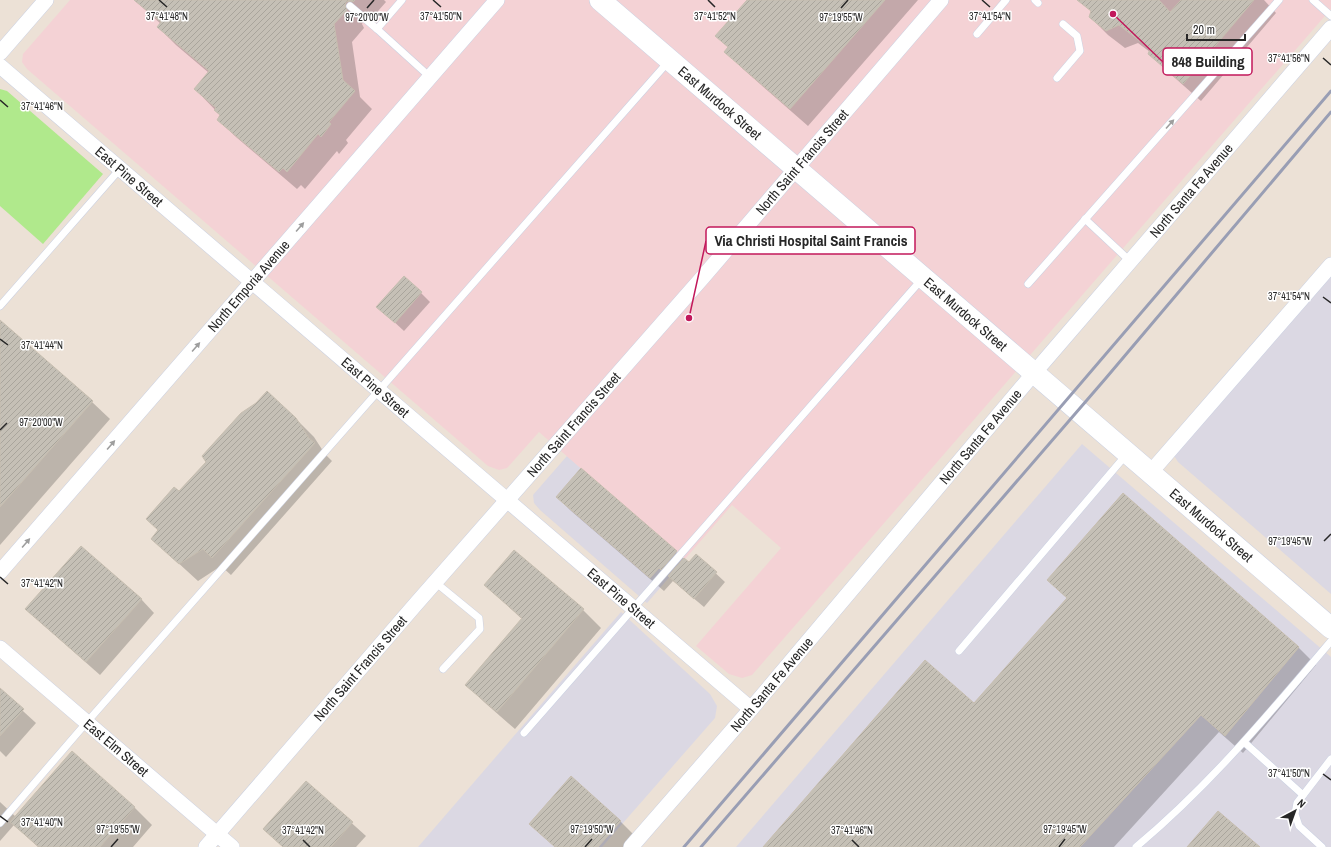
<svg xmlns="http://www.w3.org/2000/svg" width="1331" height="847" font-family="'Archivo Narrow',sans-serif">
	<style>
		.industrial { fill: #dbd8e3 }
		.medical { fill: #f4d2d5 }
		.grass { fill: #b0e98c }
		.shadow { fill: #0003 }
		.building { fill: url(#building-hatch); stroke: #c7beb0 }
		.lines { fill: none; stroke-linecap: round; stroke-linejoin: round }
		.lane-casing { stroke: #cbd1e2; stroke-width: 8 }
		.street-casing { stroke: #cbd1e2; stroke-width: 16 }
		.secondary-casing { stroke: #cbd1e2; stroke-width: 22 }
		.lane { stroke: #fff; stroke-width: 7 }
		.street { stroke: #fff; stroke-width: 15 }
		.secondary { stroke: #fff; stroke-width: 21 }
		.rail { stroke: #999eb4; stroke-width: 3 }
		.oneway { fill: #9e9e9e }
		.ticks { fill: none; stroke: #272727; stroke-width: 1.5 }
		.labels { text-anchor: middle; stroke-width: 3; stroke-linejoin: round; paint-order: stroke }
		.street-label { font-size: 14px; fill: #272727; stroke: #fff }
		.ticks-label { font-size: 10px; text-anchor: middle; fill: #272727; stroke: #fff; stroke-width: 3; stroke-linejoin: round; paint-order: stroke }
		.leader { fill: none; stroke: #c2185b; stroke-width: 1.5 }
		.callout-dot { fill: #c2185b; stroke: #fff; stroke-width: 1.5 }
		.callout { fill: #fff; stroke: #c2185b; stroke-width: 1.5 }
		.callout-label { font-size: 15px; text-anchor: middle; font-weight: bold; fill: #272727 }
	</style>
	<defs>
		<pattern id="building-hatch" width="6" height="6" patternUnits="userSpaceOnUse"><rect width="6" height="6" fill="#c5c0b6"/><path d="M-1 1l2-2M0 6l6-6M5 7l2-2" fill="none" stroke="#a9a59c"/></pattern>
	</defs>
	<rect width="100%" height="100%" fill="#ece1d6"/>
	<g class="industrial">
		<path d="M1331,271V594L1178,462L1173,454Z"/>
		<path d="M1082,444L1331,657V847H736Z"/>
		<path d="M567,456L685,559L647,603L540,510L534,503L533,495Z"/>
		<path d="M621,612L710,694L717,706L715,718L602,847H418Z"/>
	</g>
	<path class="medical" d="M70,0H1331V9L752,675L742,678L729,674L696,646L781,548L732,505L685,559L539,432L507,468L499,470L488,466L27,69L22,62L23,54Z"/>
	<path class="grass" d="M0,89L7,91L103,174L43,244L0,206Z"/>
	<g class="shadow">
		<path d="M134,0H384L386,2L371,19L369,18L364,20L362,24L364,28L352,42L360,97L372,109L346,140L348,143L339,154L337,151L305,189L301,185L297,189L236,137L218,120L221,116L195,89L209,73L176,45L158,27L161,24Z"/>
		<path d="M748,0H918L808,126L743,69L726,52L729,48L717,36Z"/>
		<path d="M1078,0H1264L1276,13L1201,101L1167,71L1150,53V52L1138,43L1125,48L1108,35L1090,17L1092,12Z"/>
		<path d="M421,293L430,302L404,331L378,307Z"/>
		<path d="M0,321L92,402L110,419L0,545Z"/>
		<path d="M296,419L314,437L325,454L332,461L231,575L221,566L198,581L152,539L159,531L179,493Z"/>
		<path d="M557,496L676,552L689,563L696,555L725,582L704,607L673,581L664,591L570,510Z"/>
		<path d="M514,551L583,610L601,628L515,729L484,702L467,685L523,620L485,585Z"/>
		<path d="M1049,580L1298,647L1316,665L1243,753L1219,732L1114,847H764L974,704L1068,599Z"/>
		<path d="M141,599L154,613L100,675L40,622L26,609Z"/>
		<path d="M0,690L36,723L6,757L0,751Z"/>
		<path d="M306,782L366,836L356,847H283L264,829Z"/>
		<path d="M0,802L16,817L134,807L152,825L133,847H38L14,825L0,841Z"/>
		<path d="M620,821L634,835L623,847H555Z"/>
	</g>
	<g class="building">
		<path d="M134,0H355L353,2L351,1L346,2L345,5L347,10L334,24L343,80L355,91L329,122L331,124L321,137L318,134L287,172L283,168L279,172L217,120L220,115L214,110L216,108L194,89L209,71L157,27L161,22Z"/>
		<path d="M747,0H885L790,109L724,52L728,47L715,36Z"/>
		<path d="M1077,0H1159L1170,12L1181,0H1254L1183,84L1148,54L1150,49L1119,25L1106,31L1089,17L1091,11Z"/>
		<path d="M404,276L422,292L395,323L376,307Z"/>
		<path d="M0,320L93,401L0,507Z"/>
		<path d="M267,391L296,418L309,438L315,443L212,558L203,549L179,564L151,539L158,530L146,519L174,487L179,491L206,462L202,456L241,413L256,403Z"/>
		<path d="M581,468L677,551L661,570L659,568L650,578L556,497Z"/>
		<path d="M1123,493L1299,647L1225,736L1201,715L1080,847H763L925,660L974,703L1067,598L1047,580Z"/>
		<path d="M81,546L142,599L86,662L25,609Z"/>
		<path d="M514,550L584,609L497,712L465,685L522,618L484,585Z"/>
		<path d="M696,554L717,572L694,599L668,576L684,558L689,562Z"/>
		<path d="M0,688L24,709L0,736Z"/>
		<path d="M72,751L135,807L100,847H39L10,822Z"/>
		<path d="M571,776L621,821L598,847H555L529,824Z"/>
		<path d="M306,781L353,822L331,847H283L263,829Z"/>
		<path d="M1218,811L1260,847H1187Z"/>
	</g>
	<g class="lines">
		<defs>
			<g id="lane">
				<path d="M402,0L377,29L430,77"/>
				<path d="M1035,0L1038,3"/>
				<path d="M1313,0L1331,16"/>
				<path d="M350,6L377,29"/>
				<path d="M977,34L1006,0"/>
				<path d="M1057,78L1080,51L1077,36L1063,24"/>
				<path d="M1085,219L1130,261"/>
				<path d="M1028,284L1279,0"/>
				<path d="M0,306L120,169"/>
				<path d="M435,582L479,618L480,629L443,669"/>
				<path d="M959,651L1126,455"/>
				<path d="M524,733L922,279"/>
				<path d="M1244,742L1303,795"/>
				<path d="M0,823L87,722L668,62"/>
				<path d="M1136,847C1209,786 1270,713 1331,641"/>
				<path d="M1322,847L1299,826L1295,814L1297,803L1331,759"/>
			</g>
			<g id="street">
				<path d="M0,53L46,0"/>
				<path id="s1" d="M0,66L751,709"/>
				<path d="M1150,473L1331,265"/>
				<path id="s2" d="M0,572L497,0"/>
				<path id="s3" d="M0,648L232,847"/>
				<path id="s4" d="M206,847L415,605L703,277L941,0"/>
				<path id="s5" d="M631,847L751,709L1034,373L1331,28"/>
			</g>
			<g id="secondary">
				<path id="s6" d="M600,0L1331,628"/>
			</g>
		</defs>
		<use href="#lane" class="lane-casing"/>
		<use href="#street" class="street-casing"/>
		<use href="#secondary" class="secondary-casing"/>
		<use href="#lane" class="lane"/>
		<use href="#street" class="street"/>
		<use href="#secondary" class="secondary"/>
		<g class="rail">
			<path d="M684,847L1331,91"/>
			<path d="M701,847L1106,378L1331,112"/>
		</g>
	</g>
	<defs><path id="oneway-solid" d="M-6-.8H1V-3.2L6.5 0L1 3.2V.8H-6Z"/></defs>
	<g class="oneway">
		<use href="#oneway-solid" transform="translate(1170 124) rotate(-48)"/>
		<use href="#oneway-solid" transform="translate(300 227) rotate(-49)"/>
		<use href="#oneway-solid" transform="translate(196 347) rotate(-49)"/>
		<use href="#oneway-solid" transform="translate(111 445) rotate(-49)"/>
		<use href="#oneway-solid" transform="translate(26 543) rotate(-49)"/>
	</g>
	<path class="ticks" d="M159,0L167,7M433,0L441,7M708,0L715,7M982,0L990,7M367,8L374,0M841,8L848,0M1323,58L1331,65M0,100L8,107M1323,297L1331,303M0,339L8,345M0,430L7,423M1324,541L1331,534M0,577L8,584M1323,774L1331,780M0,816L8,822M303,840L310,847M852,840L859,847M111,847L118,839M585,847L592,839M1059,847L1065,839"/>
	<g class="labels">
		<g class="street-label">
			<text dy="5" stroke="none"><textPath href="#s6" startOffset="158">East Murdock Street</textPath></text>
			<text dy="5" stroke="none"><textPath href="#s4" startOffset="908">North Saint Francis Street</textPath></text>
			<text dy="5" stroke="none"><textPath href="#s1" startOffset="170">East Pine Street</textPath></text>
			<text dy="5" stroke="none"><textPath href="#s5" startOffset="863">North Santa Fe Avenue</textPath></text>
			<text dy="5" stroke="none"><textPath href="#s2" startOffset="379">North Emporia Avenue</textPath></text>
			<text dy="5" stroke="none"><textPath href="#s6" startOffset="482">East Murdock Street</textPath></text>
			<text dy="5" stroke="none"><textPath href="#s1" startOffset="494">East Pine Street</textPath></text>
			<text dy="5" stroke="none"><textPath href="#s4" startOffset="560">North Saint Francis Street</textPath></text>
			<text dy="5" stroke="none"><textPath href="#s5" startOffset="539">North Santa Fe Avenue</textPath></text>
			<text dy="5" stroke="none"><textPath href="#s6" startOffset="806">East Murdock Street</textPath></text>
			<text dy="5" stroke="none"><textPath href="#s1" startOffset="818">East Pine Street</textPath></text>
			<text dy="5" stroke="none"><textPath href="#s4" startOffset="236">North Saint Francis Street</textPath></text>
			<text dy="5" stroke="none"><textPath href="#s5" startOffset="215">North Santa Fe Avenue</textPath></text>
			<text dy="5" stroke="none"><textPath href="#s3" startOffset="153">East Elm Street</textPath></text>
		</g>
	</g>
	<g class="ticks-label">
		<text x="167" y="20">37°41'48"N</text>
		<text x="441" y="20">37°41'50"N</text>
		<text x="715" y="20">37°41'52"N</text>
		<text x="990" y="20">37°41'54"N</text>
		<text x="367" y="21">97°20'00"W</text>
		<text x="841" y="21">97°19'55"W</text>
		<text x="1289" y="62">37°41'56"N</text>
		<text x="42" y="110">37°41'46"N</text>
		<text x="1289" y="300">37°41'54"N</text>
		<text x="42" y="349">37°41'44"N</text>
		<text x="41" y="426">97°20'00"W</text>
		<text x="1290" y="545">97°19'45"W</text>
		<text x="42" y="587">37°41'42"N</text>
		<text x="1289" y="777">37°41'50"N</text>
		<text x="42" y="826">37°41'40"N</text>
		<text x="118" y="833">97°19'55"W</text>
		<text x="592" y="833">97°19'50"W</text>
		<text x="1065" y="833">97°19'45"W</text>
		<text x="303" y="834">37°41'42"N</text>
		<text x="852" y="834">37°41'46"N</text>
	</g>
	<path class="leader" d="M1113 14L1163 62M689 318L706 241"/>
	<g class="callout-dot">
		<circle cx="1113" cy="14" r="4"/>
		<circle cx="689" cy="318" r="4"/>
	</g>
	<g class="callout">
		<rect x="1163" y="48" width="89" height="27" rx="4"/>
		<rect x="706" y="227" width="209" height="27" rx="4"/>
	</g>
	<g class="callout-label">
		<text x="1208" y="67">848 Building</text>
		<text x="811" y="246">Via Christi Hospital Saint Francis</text>
	</g>
	<g transform="translate(1295 811) rotate(41)" stroke="#ffffff" stroke-width="3" paint-order="stroke">
	<path d="M0-3L7 15L0 10L-7 15Z" fill="#272727"/>
	<text y="-6" font-size="11" font-weight="bold" text-anchor="middle" fill="#272727">N</text>
	</g>
	<path d="M1187 34v6h58v-6" fill="none" stroke="#272727" stroke-width="2"/>
	<text x="1193" y="34" font-size="12" fill="#272727" stroke="#ffffff" stroke-width="3" paint-order="stroke">20 m</text>
</svg>
